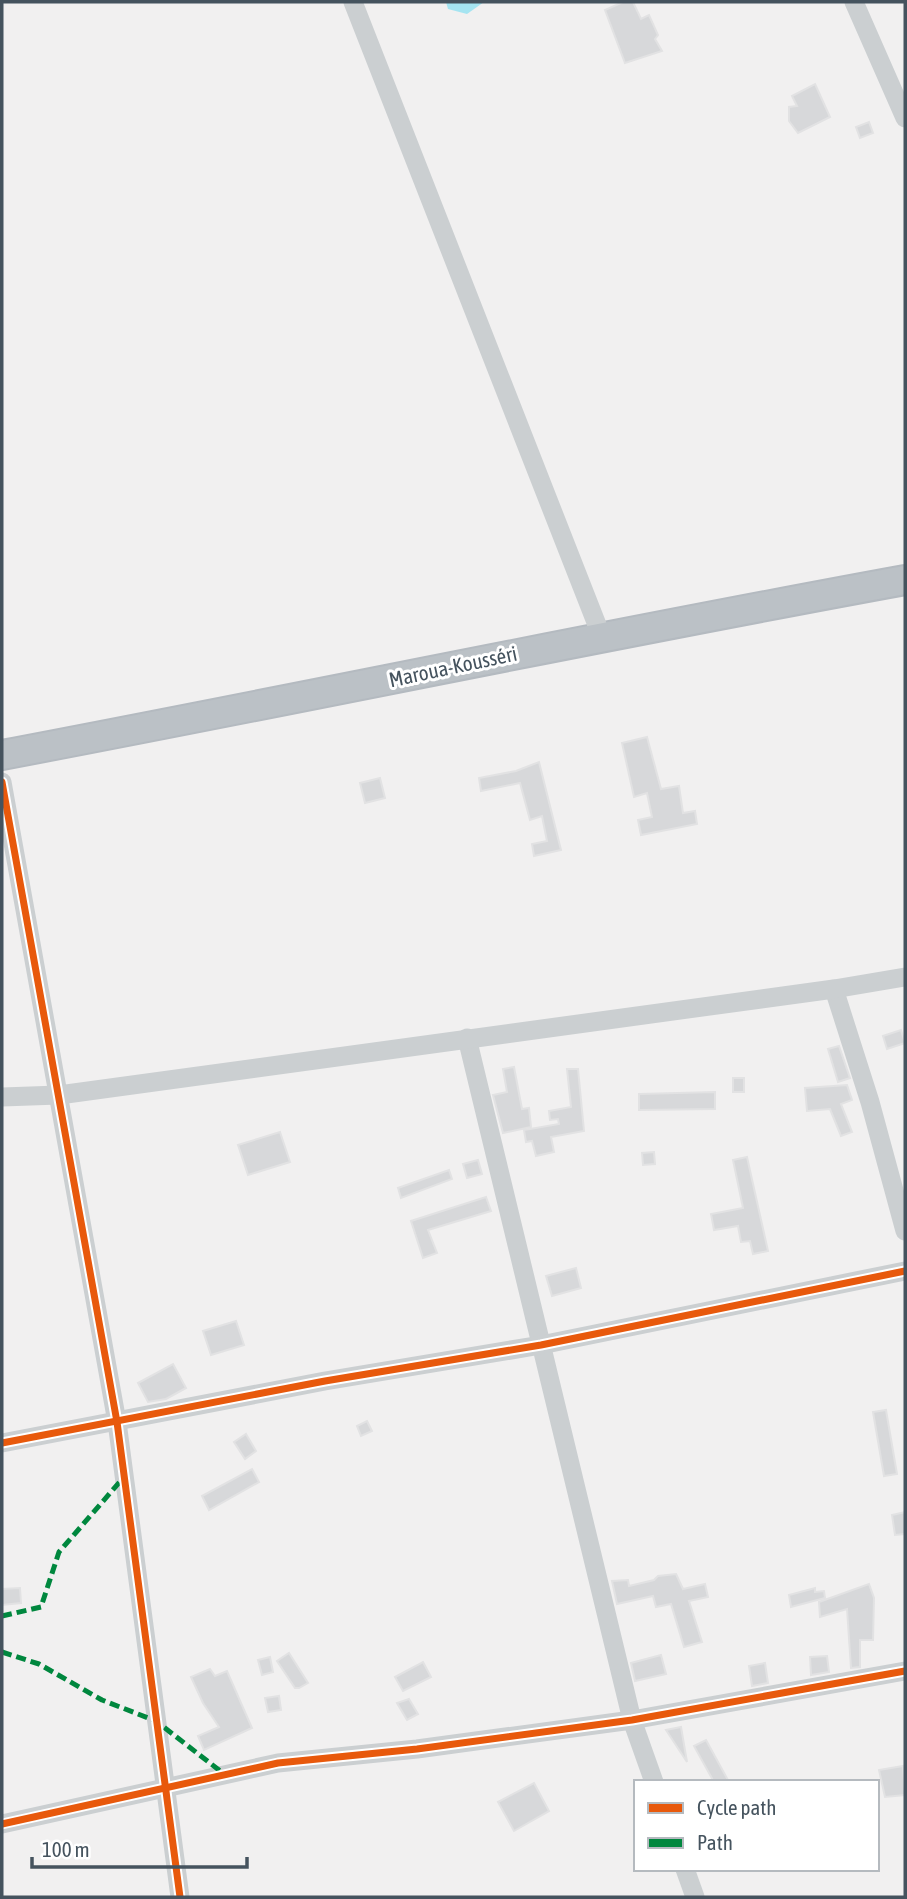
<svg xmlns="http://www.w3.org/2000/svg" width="907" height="1899" font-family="'Asap Condensed',sans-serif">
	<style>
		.water { fill: #a5e4f1 }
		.building { fill: #d7d8da; stroke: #e2e2e3; stroke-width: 2 }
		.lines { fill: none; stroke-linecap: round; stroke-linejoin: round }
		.highway-casing { stroke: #b4bac0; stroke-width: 32 }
		.minor { stroke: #cbcfd1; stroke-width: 19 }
		.highway { stroke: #bbc1c6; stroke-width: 28 }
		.quiet { stroke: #00873e; stroke-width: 5; stroke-dasharray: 10 5; stroke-linecap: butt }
		.cycleway-casing { stroke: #fff; stroke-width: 11 }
		.cycleway { stroke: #e8590c; stroke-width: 7 }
		.labels { text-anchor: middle; stroke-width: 6; stroke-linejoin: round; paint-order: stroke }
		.street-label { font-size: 21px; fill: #45535e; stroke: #fff }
	</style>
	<rect width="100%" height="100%" fill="#f1f0f0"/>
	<path class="water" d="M446,2H484L467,14L448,9Z"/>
	<g class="building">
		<path d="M623,2H633L641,19L649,15L658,35L655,39L662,51L625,63L605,10Z"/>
		<path d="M815,84L830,117L798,133L789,121V107L797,106L792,96Z"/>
		<path d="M869,122L873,133L860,138L856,127Z"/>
		<path d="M647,737L661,789L679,786L683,813L695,811L697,824L641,835L638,820L652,817L647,793L634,797L622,743Z"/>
		<path d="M539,762L561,850L534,856L532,844L547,841L542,816L530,820L520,783L481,791L479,778L516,771Z"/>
		<path d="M380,778L385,798L365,803L360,783Z"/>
		<path d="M901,1030L905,1043L887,1049L883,1036Z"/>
		<path d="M839,1046L850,1078L838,1082L828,1049Z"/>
		<path d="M514,1067L522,1109L529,1108L531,1127L503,1133L493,1095L507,1092L503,1069Z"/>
		<path d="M567,1069H578L584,1131L551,1137L554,1152L536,1156L532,1141L526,1142L524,1130L559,1124L558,1119L550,1120L549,1111L571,1107Z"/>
		<rect x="733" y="1078" width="11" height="14"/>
		<path d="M847,1085L852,1100L841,1104L852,1132L841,1136L830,1109L807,1111L805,1088Z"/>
		<path d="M715,1092V1109L639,1110V1094Z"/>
		<path d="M280,1132L290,1162L248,1175L238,1145Z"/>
		<path d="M654,1152L655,1164L643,1165L642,1153Z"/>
		<path d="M747,1157L768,1251L753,1254L750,1241L741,1242L738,1226L714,1230L711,1214L743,1208L733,1160Z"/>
		<path d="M478,1160L482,1174L467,1178L463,1164Z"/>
		<path d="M449,1170L452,1179L401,1198L398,1188Z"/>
		<path d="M486,1197L491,1211L428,1230L437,1253L423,1258L411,1221Z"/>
		<path d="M576,1268L581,1288L552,1296L546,1276Z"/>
		<path d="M236,1321L244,1345L211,1355L203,1331Z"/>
		<path d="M173,1364L186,1388L166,1399L148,1402L138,1383Z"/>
		<path d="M886,1410L897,1474L884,1476L873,1412Z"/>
		<path d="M367,1421L372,1431L361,1436L357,1426Z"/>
		<path d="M246,1434L256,1451L245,1459L234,1442Z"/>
		<path d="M252,1469L259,1482L209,1510L202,1496Z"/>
		<path d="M905,1512V1534L895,1535L892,1515Z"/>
		<path d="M676,1574L683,1589L705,1584L708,1597L689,1601L702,1642L684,1647L671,1604L656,1607L653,1596L617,1604L612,1581L628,1580L629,1586L654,1580L658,1576Z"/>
		<path d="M869,1584L874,1598L873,1640H860V1667L851,1668L847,1609L820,1617L819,1602Z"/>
		<path d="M20,1588L21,1603L2,1605V1589Z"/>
		<path d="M815,1588V1592L824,1591L825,1598L791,1607L789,1595Z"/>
		<path d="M289,1653L308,1683L299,1688H295L277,1661Z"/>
		<path d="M661,1655L666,1674L635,1681L631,1663Z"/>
		<path d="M827,1656L829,1672L811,1675L810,1657Z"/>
		<path d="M270,1657L273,1672L262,1675L258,1660Z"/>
		<path d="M423,1662L431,1677L403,1691L395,1677Z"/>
		<path d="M765,1663L768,1683L752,1686L749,1666Z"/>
		<path d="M210,1669L215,1676L227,1671L252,1728L204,1750L198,1736L219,1727L203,1703L191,1677Z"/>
		<path d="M279,1696L281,1710L268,1712L265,1698Z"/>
		<path d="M409,1699L418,1714L407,1720L397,1703Z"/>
		<path d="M681,1727L687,1762L666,1730Z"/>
		<path d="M706,1740L729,1782H714L694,1746Z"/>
		<path d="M903,1766L905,1795L885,1797L879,1770Z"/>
		<path d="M534,1783L549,1811L514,1831L498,1802Z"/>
	</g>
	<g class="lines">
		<defs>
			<path id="highway" d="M2,755C303,698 603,635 905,580"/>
		</defs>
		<use href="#highway" class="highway-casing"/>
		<g class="minor">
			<path d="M353,2L601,635"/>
			<path d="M854,2L905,118"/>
			<path d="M2,782L117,1422L180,1897"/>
			<path d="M834,989L870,1102L905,1231"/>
			<path d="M467,1038L632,1720L654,1782"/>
			<path d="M2,1097L59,1095L834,989L905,977"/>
			<path d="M2,1443L325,1381L541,1345L905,1271"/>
			<path d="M2,1824L278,1763L417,1749L632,1720L905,1671"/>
			<path d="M685,1869L695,1897"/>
		</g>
		<use href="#highway" class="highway"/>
		<g class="quiet">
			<path d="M2,1616L41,1607L59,1552L124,1477"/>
			<path d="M2,1652L39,1664L102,1700L156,1721L224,1774"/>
		</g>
		<defs>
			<g id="cycleway">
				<path d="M2,782L117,1422L180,1897"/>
				<path d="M2,1443L325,1381L541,1345L905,1271"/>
				<path d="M2,1824L278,1763L417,1749L632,1720L905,1671"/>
			</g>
		</defs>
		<use href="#cycleway" class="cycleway-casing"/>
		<use href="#cycleway" class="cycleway"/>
	</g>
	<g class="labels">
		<g class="street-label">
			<text transform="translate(453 667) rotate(-12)" y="7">Maroua-Kousséri</text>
		</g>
	</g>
	<rect width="907" height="1899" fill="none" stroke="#45535e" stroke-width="7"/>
	<rect x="634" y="1780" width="245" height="91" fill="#ffffff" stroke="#b5babf" stroke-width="2"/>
	<rect x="648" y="1803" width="35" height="10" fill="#e8590c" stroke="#b5babf" stroke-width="2"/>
	<text x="697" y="1815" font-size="21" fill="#45535e">Cycle path</text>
	<rect x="648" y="1838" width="35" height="10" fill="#00873e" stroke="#b5babf" stroke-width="2"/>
	<text x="697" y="1850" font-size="21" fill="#45535e">Path</text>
	<path d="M32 1857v10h215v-10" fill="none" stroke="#45535e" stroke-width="3.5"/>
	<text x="42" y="1857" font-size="21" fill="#45535e" stroke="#ffffff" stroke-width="5" paint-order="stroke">100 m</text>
</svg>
